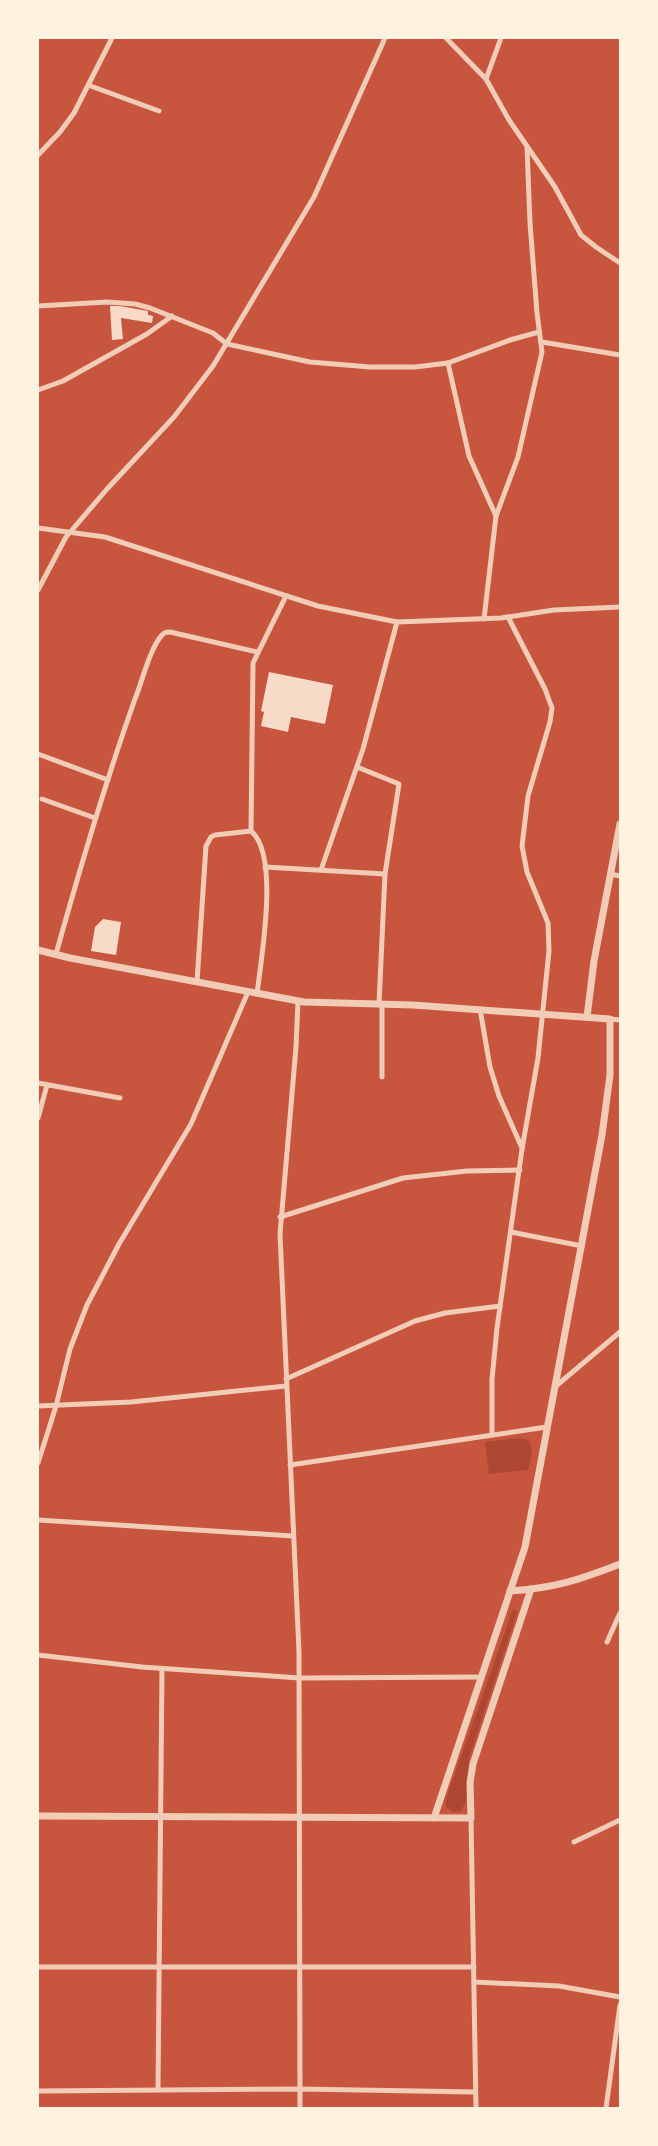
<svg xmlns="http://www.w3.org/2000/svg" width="658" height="2146" font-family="Overpass,sans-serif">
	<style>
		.green { fill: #ae4732 }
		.building { fill: #f7dbc8 }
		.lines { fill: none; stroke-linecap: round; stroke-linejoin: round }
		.minor { stroke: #f1ccb7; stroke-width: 5 }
		.tertiary { stroke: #f1ccb7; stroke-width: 7 }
	</style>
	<rect width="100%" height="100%" fill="#c8553d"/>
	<g class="green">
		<path d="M519,1438L528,1440C535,1450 531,1460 528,1470L489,1474L485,1442Z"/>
		<path d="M513,1609L516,1610L517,1613L469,1758L466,1801L461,1811L453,1812L446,1807V1799Z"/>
	</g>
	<g class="building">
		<path d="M110,306H120L148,311V315L153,316L152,323L121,318L123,339L112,340Z"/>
		<path d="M269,672L333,685L325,724L291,717L288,732L261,726L264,712L261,711Z"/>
		<path d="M103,919L121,922L116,955L91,951L95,927Z"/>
	</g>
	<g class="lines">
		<g class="minor">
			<path d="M446,38L486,79L509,120L555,187L581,235L596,247L620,263"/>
			<path d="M486,79L501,38"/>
			<path d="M88,85L159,111"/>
			<path d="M38,155L60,132L74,113L112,38"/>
			<path d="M38,306L107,302L135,304L150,308L213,333L227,344L310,362L370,367H415L448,363L510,340L539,332"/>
			<path d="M542,342L620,355"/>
			<path d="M448,363L469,456L496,516"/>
			<path d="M38,390L63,381L147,334L172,316"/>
			<path d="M38,528L105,537L318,606L397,622L501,618L554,610L620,607"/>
			<path d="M38,590L66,537L107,489L174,417L213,366L314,197L385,38"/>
			<path d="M484,619L496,516L518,457L542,352L537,313L530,223L527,147"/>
			<path d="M38,754L108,780"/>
			<path d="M357,767L399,784L385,874L379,1004"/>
			<path d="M42,799L95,818"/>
			<path d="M251,831L253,663L286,596"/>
			<path d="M265,867L385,874"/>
			<path d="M321,870L363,749L397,622"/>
			<path d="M610,874L620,876"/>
			<path d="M56,954C80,868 105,783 135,699C142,682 150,648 162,635C165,632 166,632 170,632L257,652"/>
			<path d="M197,982L206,846L211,837L215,835L251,831C280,855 261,959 257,994"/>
			<path d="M298,1001L296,1047L280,1234L299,1652L300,2108"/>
			<path d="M480,1009L490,1067L499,1096L522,1148"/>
			<path d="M610,1019L620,1020"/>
			<path d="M382,1077V1004"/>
			<path d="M38,1083L120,1098"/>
			<path d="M38,1118L47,1085"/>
			<path d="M280,1217L403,1178L467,1171L520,1170"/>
			<path d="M511,1232L582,1246"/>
			<path d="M286,1379L415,1321L445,1313L500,1306"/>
			<path d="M556,1386L620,1332"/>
			<path d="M38,1406L131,1402L286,1386"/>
			<path d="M492,1435V1379L497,1328L522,1149L538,1058L549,951L548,923L527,872L522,846L528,796L550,722L552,708L545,689L508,617"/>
			<path d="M38,1463L56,1406L70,1349L87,1305L119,1244L191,1124L248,992"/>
			<path d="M290,1465L547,1427"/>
			<path d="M38,1520L293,1536"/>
			<path d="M607,1642L620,1613"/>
			<path d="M38,1655L142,1667L299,1678L481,1677"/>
			<path d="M471,1818L476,2108"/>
			<path d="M574,1842L620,1820"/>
			<path d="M38,1967H474"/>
			<path d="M474,1982L559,1986L620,1997"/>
			<path d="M158,2090L162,1669"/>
			<path d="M38,2091L300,2089L475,2092"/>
			<path d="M606,2108L620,2005"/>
		</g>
		<g class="tertiary">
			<path d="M38,950L70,958L304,1002L413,1005L610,1019V1075L602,1135L525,1547L434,1818"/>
			<path d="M587,1017L594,961L620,824"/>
			<path d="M510,1591C555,1588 579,1580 620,1564"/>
			<path d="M38,1816L471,1818L470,1783L473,1764L531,1589"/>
		</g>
	</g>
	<rect width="658" height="2146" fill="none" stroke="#fff3e0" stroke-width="78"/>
</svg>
